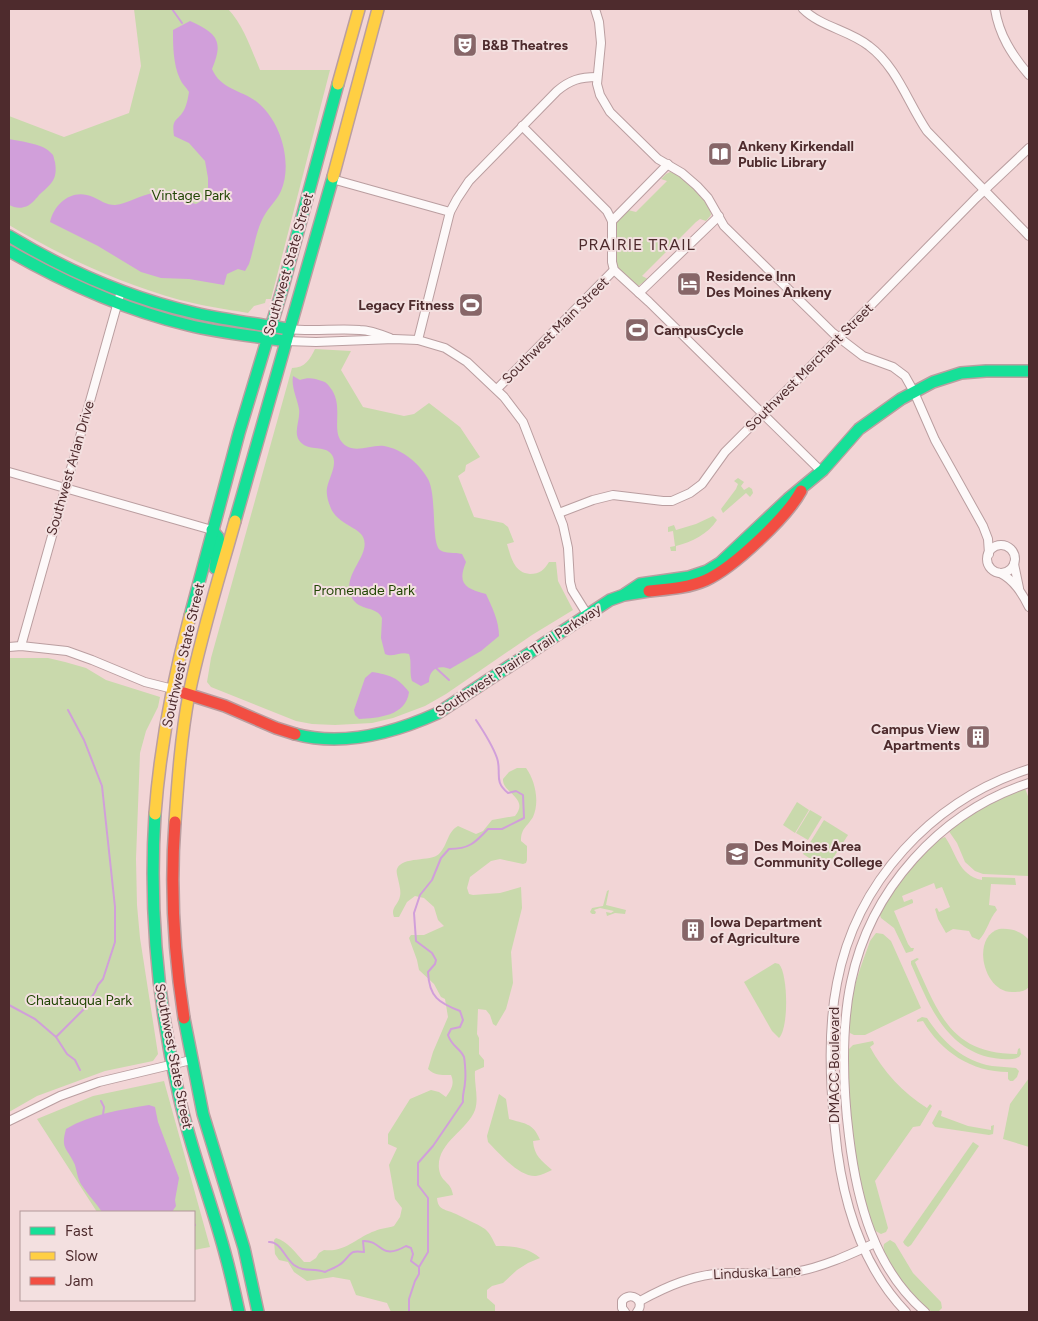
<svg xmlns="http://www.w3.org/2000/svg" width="1038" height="1321" font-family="Figtree,sans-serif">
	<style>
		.green { fill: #c9d9ac }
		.water { fill: #d19fda }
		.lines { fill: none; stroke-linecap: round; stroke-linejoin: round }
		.stream { stroke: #d19fda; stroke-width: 2 }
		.street-casing { stroke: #ba9ea0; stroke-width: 10 }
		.fast-casing { stroke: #ba9ea0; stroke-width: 14 }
		.slow-casing { stroke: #ba9ea0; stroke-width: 14 }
		.jam-casing { stroke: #ba9ea0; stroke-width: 14 }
		.street { stroke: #fdf9f9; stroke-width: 8 }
		.fast { stroke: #16e098; stroke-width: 11 }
		.slow { stroke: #ffcf43; stroke-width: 11 }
		.jam { stroke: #f24e42; stroke-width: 11 }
		.labels { text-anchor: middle; stroke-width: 4; stroke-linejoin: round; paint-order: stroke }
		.poi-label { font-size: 14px; font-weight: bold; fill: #4e2b2d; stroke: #f3e0e0; text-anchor: start }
		.park-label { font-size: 14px; fill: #224605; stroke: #f3e0e0 }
		.street-label { font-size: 14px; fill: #4e2b2d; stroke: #f3e0e0 }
		.quarter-label { font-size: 16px; letter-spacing: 1px; fill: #4e2b2d; stroke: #f3e0e0 }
	</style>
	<rect width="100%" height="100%" fill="#f2d5d6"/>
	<g class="green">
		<path d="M134,9H228C244,26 251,49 260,70H330L271,299H266L265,303L254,306L248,313C225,309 203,306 180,300C119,283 63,257 9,225V116L64,137L129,113L141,66Z"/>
		<path d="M670,172C682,174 711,203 711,215L706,221L700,219L696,222L642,276L648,279L638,286L634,285L615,265V224L628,210L636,212L667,181L661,179L666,174Z"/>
		<path d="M315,349L351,351L341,370L363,407L404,416L414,414L429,403L460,427L480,457L466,465L465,471L458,476L474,517L503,523L508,527L514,542L507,544C511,557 514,573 530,574C540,574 544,570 549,562H556L558,581L573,610L532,635L446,694L425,706L393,718L372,723L335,725L312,724L296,721L211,687L207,682L211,658L292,368C305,368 310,359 315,349Z"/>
		<path d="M738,478L744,482L741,486L744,490L749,487L752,489L753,493L750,497L746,493L723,513L721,509L736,489L738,484L734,481Z"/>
		<path d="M713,516L717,520C708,534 692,542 676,546V551H671L670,547L675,546L673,531L668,532V527L674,525L676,530L696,524Z"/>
		<path d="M9,658H48L65,662L86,668L106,680L160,697L158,707L146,731L140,753L136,859L137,905L140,938L158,1054L153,1061L105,1071L37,1096L9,1112Z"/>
		<path d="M517,768H526C535,780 540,802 533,817C527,827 521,828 521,841L527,846V860L526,863L523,864L500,859L491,861L470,877L467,888L469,894L473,895L500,893L521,887L522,908L511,952L513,983L506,1009L496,1026L493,1024L490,1015L486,1010L478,1009L477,1034L479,1038V1054L484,1060V1067L475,1071C474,1084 479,1098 475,1110C467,1131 436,1143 439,1169C441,1183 451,1181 453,1195L437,1198C438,1211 446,1209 456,1214C465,1219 476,1223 485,1229C490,1233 493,1240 496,1246C512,1246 527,1247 540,1258L528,1263L517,1270L503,1283L492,1286L487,1290V1298L495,1305V1312H391L387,1303L356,1295L350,1280L333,1277L307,1281L294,1272L288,1262L279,1260L275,1254L274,1240L276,1238C287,1241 296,1253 304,1262H310L316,1258L319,1253L324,1250C345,1253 357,1237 375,1231C381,1228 388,1228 394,1226L400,1217L402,1208L395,1199L389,1165L397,1148L388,1144V1134L410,1099L431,1090L439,1092L446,1097C451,1090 455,1084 451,1075C442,1075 435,1076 428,1069L433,1052L448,1017L445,999L441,997L434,984L419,970L417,960L409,938L411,935H424L444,926L438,920L434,907L424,898L415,896L407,902L399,917H394C390,908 399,904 400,896C402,888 395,873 397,869C402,856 431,862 439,854C448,845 447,832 458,826L476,834L483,831L492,820L515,816C530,798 502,793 503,779L509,772Z"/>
		<path d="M1025,788L1029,799V876L983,874L975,871L965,862L957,843L948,830L984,806Z"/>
		<path d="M797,802L809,810L795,833L783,825Z"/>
		<path d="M810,810L822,817L808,840L796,833Z"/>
		<path d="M824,820L848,835L826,869L803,854Z"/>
		<path d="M945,837C957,854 958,875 982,880V877L1015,878L1016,885L991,884L989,905L995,906L997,910C989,919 987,932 979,940L972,937L969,931L953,929L946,933L938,919L935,909L937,908L939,912L950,907L942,887L936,889L934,883L902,896L904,902L912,899L913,901V903L894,911L908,944L911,948H914L913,951L906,953L894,928L881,918L879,912L903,875L939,838L940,839Z"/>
		<path d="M609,890L606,905L626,910L625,914L615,913L607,916L606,912L611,913L614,911L600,908L594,910L596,912L595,914H592L590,912L592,908L603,906L607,891Z"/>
		<path d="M999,929C1011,928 1021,931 1029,940V987C1024,992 1019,992 1012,992C983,992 971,937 999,929Z"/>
		<path d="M876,933L883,934L891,941L921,1008L865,1035H854L850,1033C845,1005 861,967 870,941Z"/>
		<path d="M917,958L919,959L915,962C939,1014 951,1054 1017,1054L1018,1049L1020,1048L1021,1054L1019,1057C1010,1061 998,1059 988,1057C943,1045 928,1002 911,964V961Z"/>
		<path d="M775,963L779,964C788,974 789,1028 779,1038L772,1031L744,982Z"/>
		<path d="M922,1017L927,1018C943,1042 963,1061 992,1066C1000,1067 1008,1067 1016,1068L1019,1071L1017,1077L1013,1081H1010L1008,1079V1072C972,1072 941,1052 923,1021L917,1022V1020Z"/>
		<path d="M873,1041L874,1044L870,1047C883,1071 903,1093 927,1108L930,1104L932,1106L920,1126L913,1127L875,1181L888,1228L886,1232L881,1234L874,1230C858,1183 849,1133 849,1083C849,1072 847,1059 849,1049L853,1045Z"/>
		<path d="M1029,1078V1147L1003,1139L1010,1104Z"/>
		<path d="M164,1081L210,1247L194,1250V1212H97L37,1119L93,1096Z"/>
		<path d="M499,1094L506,1099L509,1119C524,1124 533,1122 540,1140L533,1141C534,1156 542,1161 552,1170C547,1172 542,1175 536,1176C519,1177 499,1153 488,1142L487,1136Z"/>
		<path d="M939,1110L942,1111L941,1116L968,1126L991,1130V1126L994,1125L993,1134L989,1135L935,1127L932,1123Z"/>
		<path d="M973,1142L979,1146L911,1245L908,1247L905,1245L903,1242L905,1239Z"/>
		<path d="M890,1240L895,1243L913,1273L941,1302L942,1308L938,1312H932C918,1301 879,1263 884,1244Z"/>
	</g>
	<g class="water">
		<path d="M190,21C217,33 224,41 212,69C221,90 242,90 257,102C281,121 293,163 281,191C277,200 269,207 264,216C256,230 254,249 249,264L245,271L238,269L227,274L224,285L189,279L161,278L141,272L98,246L50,222C55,202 73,188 93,197C100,200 106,205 115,205C128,204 141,194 155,193C169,192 183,201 196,204L203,200L208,192V178L205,161L189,143L174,136C171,116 179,122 185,108C187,103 188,98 189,92C186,87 182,84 180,79C173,64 173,45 173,30Z"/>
		<path d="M9,139C22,142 44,143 53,155C54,157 54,160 55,162C58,180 51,184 39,195C35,200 30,206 24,207C18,209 14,207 9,205Z"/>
		<path d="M293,376L300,380C308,377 314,378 322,381C328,383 328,385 332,390C343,407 332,429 341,441C352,456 370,444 384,446C402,449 420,464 428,479C437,495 431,543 440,550C445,554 455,552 462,554L466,562C457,584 465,588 486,594C492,607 499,621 499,636L481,651L450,669C438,664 429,670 429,682L421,686L412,681C409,672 412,662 409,654C400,651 393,658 385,654L381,638L382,618C377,606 359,611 352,598C340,574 372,556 363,537C359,527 336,524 330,506C328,501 326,494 327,488C329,478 338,464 332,455C327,446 312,450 304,445C290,436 301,421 299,409C297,398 291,387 293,376Z"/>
		<path d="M372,672C390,675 397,677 409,692C406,716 378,718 359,719L355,715L354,710L365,678Z"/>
		<path d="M149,1105L155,1107L158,1122L179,1178L175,1200L176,1206L172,1212H102C96,1203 89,1196 83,1187C78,1181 77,1172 75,1165C68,1148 60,1150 66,1129C91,1114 120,1110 149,1105Z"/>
	</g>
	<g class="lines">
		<g class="stream">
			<path d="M172,9L182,23"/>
			<path d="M436,668L449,680"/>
			<path d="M9,1005L35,1019L56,1037L67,1054L75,1060L80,1070"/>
			<path d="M56,1037L84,1009L95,992L98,985L103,979L115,942V907L102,786L84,740L68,710"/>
			<path d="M101,1101L104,1107L103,1115"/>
			<path d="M194,1224L195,1225"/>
			<path d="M269,1242C280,1241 285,1258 294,1265C305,1273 313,1267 325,1272C331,1269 338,1267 343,1262C352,1253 350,1250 364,1252L363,1241C383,1240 379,1261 406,1246L411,1248L413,1254L411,1261L419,1267"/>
			<path d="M409,1312V1299L415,1281L419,1274V1267L428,1252V1198L418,1185V1163L433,1146L463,1102C462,1094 465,1089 465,1082C466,1077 465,1062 464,1057C460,1048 452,1047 448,1035L451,1029L460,1027L463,1020L460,1011C439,1003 429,997 428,972L435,964L436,960L432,953L416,941L414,913L420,895L432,880L441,858L449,849C469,849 475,843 488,829H502L524,818L523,795L516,791L508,793C493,781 502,773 497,758C492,744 484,732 476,720"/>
		</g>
		<defs>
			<g id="street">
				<path d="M595,9L599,22L601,43L597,84L600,95L610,112L658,159L682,173L697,186L708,198L724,226L833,333L863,356L893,367L905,376L914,392L935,440L983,526L988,539L989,554"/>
				<path d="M803,9C821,27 849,30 869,46C897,67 908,103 927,131L1029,236"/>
				<path d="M995,9C999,35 1012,55 1029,75"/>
				<path d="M522,126L607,211L612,221V262L614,270L649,302L821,471"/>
				<path d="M332,179L450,212"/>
				<path d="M612,221L668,164"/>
				<path d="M639,293L719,216"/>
				<path d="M289,329C313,332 336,328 360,330C370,330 380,334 390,338"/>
				<path d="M418,340L450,212L457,199L469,181L557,91C570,80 580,77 597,77"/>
				<path d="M286,341L316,342L394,339L418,340L445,348L467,362L504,397L523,422L563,525L568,548L570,582L572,590L587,614"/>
				<path d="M497,389L614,270"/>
				<path d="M9,472L212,530"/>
				<path d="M559,513L593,500L613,495L663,501H672L690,493L702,484L725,452L830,347L976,198L1029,148"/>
				<circle cx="1001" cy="559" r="14"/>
				<path d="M1014,564L1019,588"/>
				<path d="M1000,573C1014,580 1022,593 1029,607"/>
				<path d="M21,646L121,291"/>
				<path d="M9,647L21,646L67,651L92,660L145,682L173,689"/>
				<path d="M9,1121L60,1096L99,1082L191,1060"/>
				<path d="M640,1301C667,1286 695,1274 726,1273C749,1273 773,1275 795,1272C823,1267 849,1255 875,1243"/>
				<path d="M625,1312L622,1308V1301C631,1290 646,1301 637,1312"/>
				<path d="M906,1312C859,1263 841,1196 835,1130C830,1084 828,1028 837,983C856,882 932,800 1029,769"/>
				<path d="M925,1312C874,1268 857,1202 849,1136C843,1089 841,1029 851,982C870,890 940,812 1029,783"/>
			</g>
			<g id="fast">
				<path d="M9,236C67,271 129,298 195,313C226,320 258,324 289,329"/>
				<path d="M9,251C65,283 125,310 188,325C220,333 253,336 286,341"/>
				<path d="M235,521L333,177"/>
				<path d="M212,530L218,537L219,541L215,568"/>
				<path d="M625,594L640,584L689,577L707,571L720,563L788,499L823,470L859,429L901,399L933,382L961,373L986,371H1029"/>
				<path d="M190,616L239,433L283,287L338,84"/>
				<path d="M295,734C343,747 394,733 438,713L610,600L624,595L649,591"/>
				<path d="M155,814C149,908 158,1005 179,1096C191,1151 212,1203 226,1257C231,1275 235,1294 239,1312"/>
				<path d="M184,1018L203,1114L244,1248L258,1312"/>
			</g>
			<g id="slow">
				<path d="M338,84L359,9"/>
				<path d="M333,177L378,9"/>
				<path d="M155,814C160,747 173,680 190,616"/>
				<path d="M175,822C178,779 181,736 189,694C201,635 219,578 235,521"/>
			</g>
			<g id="jam">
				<path d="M649,591C668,589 688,588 706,580C733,568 787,517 801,491"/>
				<path d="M184,693L225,706L276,728L295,734"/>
				<path d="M175,822C170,887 174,954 184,1018"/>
			</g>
		</defs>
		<use href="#street" class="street-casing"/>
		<use href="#fast" class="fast-casing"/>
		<use href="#slow" class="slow-casing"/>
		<use href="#jam" class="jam-casing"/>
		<use href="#street" class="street"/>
		<use href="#fast" class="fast"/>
		<use href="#slow" class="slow"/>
		<use href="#jam" class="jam"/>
	</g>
	<defs>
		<symbol id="theatre-square" viewBox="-11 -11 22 22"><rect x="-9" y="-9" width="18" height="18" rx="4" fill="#876668" stroke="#f3e0e0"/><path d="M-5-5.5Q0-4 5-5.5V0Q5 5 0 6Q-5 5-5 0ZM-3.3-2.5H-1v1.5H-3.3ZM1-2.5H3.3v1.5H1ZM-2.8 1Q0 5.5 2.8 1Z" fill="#fff"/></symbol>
		<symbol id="library-square" viewBox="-11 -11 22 22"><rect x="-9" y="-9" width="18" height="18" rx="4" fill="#876668" stroke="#f3e0e0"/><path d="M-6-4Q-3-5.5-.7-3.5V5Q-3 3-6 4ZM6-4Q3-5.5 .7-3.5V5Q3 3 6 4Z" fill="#fff"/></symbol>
		<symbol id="hotel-square" viewBox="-11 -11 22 22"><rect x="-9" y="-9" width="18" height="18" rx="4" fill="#876668" stroke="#f3e0e0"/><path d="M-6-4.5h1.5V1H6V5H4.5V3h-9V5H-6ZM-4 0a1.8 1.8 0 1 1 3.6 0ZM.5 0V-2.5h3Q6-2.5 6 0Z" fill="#fff"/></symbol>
		<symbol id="stadium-square" viewBox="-11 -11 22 22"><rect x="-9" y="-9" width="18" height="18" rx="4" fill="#876668" stroke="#f3e0e0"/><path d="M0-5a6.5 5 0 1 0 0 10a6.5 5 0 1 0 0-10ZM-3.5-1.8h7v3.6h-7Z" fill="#fff"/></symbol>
		<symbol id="building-square" viewBox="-11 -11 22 22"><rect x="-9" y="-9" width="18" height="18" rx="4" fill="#876668" stroke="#f3e0e0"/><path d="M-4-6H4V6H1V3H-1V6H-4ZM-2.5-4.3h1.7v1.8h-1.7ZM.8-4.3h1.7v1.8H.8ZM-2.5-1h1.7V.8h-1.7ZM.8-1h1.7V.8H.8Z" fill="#fff"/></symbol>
		<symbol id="university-square" viewBox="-11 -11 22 22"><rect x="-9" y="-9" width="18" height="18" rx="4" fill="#876668" stroke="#f3e0e0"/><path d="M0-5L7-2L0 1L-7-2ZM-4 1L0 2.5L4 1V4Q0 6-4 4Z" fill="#fff"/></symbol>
	</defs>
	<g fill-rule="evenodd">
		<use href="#theatre-square" x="451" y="31" width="28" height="28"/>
		<use href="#library-square" x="706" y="140" width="28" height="28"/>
		<use href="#hotel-square" x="675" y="270" width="28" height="28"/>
		<use href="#stadium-square" x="457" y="291" width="28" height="28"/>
		<use href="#stadium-square" x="623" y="316" width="28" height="28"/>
		<use href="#building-square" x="964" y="723" width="28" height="28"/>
		<use href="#university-square" x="723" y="840" width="28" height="28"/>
		<use href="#building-square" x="679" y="916" width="28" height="28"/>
	</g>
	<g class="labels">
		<g class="poi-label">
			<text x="482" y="50">B&amp;B Theatres</text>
			<text x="738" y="151">Ankeny Kirkendall<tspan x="738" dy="16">Public Library</tspan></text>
			<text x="706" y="281">Residence Inn<tspan x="706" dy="16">Des Moines Ankeny</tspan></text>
			<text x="454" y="310" text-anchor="end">Legacy Fitness</text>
			<text x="654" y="335">CampusCycle</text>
			<text x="960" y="734" text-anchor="end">Campus View<tspan x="960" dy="16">Apartments</tspan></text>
			<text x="754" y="851">Des Moines Area<tspan x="754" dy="16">Community College</tspan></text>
			<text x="710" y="927">Iowa Department<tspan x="710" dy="16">of Agriculture</tspan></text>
		</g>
		<g class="park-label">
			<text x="191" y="200">Vintage Park</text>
			<text x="364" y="595">Promenade Park</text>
			<text x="79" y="1005">Chautauqua Park</text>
		</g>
		<g class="street-label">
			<text transform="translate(288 264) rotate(-74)" y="5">Southwest State Street</text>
			<text transform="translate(555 330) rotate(-45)" y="5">Southwest Main Street</text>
			<text transform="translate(809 367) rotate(-45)" y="5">Southwest Merchant Street</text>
			<text transform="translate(70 468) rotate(-74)" y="5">Southwest Arlan Drive</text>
			<text transform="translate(183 655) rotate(-77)" y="5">Southwest State Street</text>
			<text transform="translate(518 660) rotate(-33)" y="5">Southwest Prairie Trail Parkway</text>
			<text transform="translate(174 1056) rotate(79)" y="5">Southwest State Street</text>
			<text transform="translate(834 1065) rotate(-90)" y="5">DMACC Boulevard</text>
			<text transform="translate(757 1272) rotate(-3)" y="5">Linduska Lane</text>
		</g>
		<g class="quarter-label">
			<text x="637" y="250">PRAIRIE TRAIL</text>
		</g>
	</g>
	<rect width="1038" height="1321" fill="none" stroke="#4e2b2d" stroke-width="20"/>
	<rect x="20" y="1211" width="175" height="90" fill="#f3e0e0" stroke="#b19898"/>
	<rect x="30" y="1227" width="25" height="8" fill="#16e098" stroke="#b19898"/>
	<text x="65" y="1236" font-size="15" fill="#4e2b2d">Fast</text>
	<rect x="30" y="1252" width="25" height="8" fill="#ffcf43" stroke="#b19898"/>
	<text x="65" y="1261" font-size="15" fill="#4e2b2d">Slow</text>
	<rect x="30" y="1277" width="25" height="8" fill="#f24e42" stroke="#b19898"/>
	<text x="65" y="1286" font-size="15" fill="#4e2b2d">Jam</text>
</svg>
